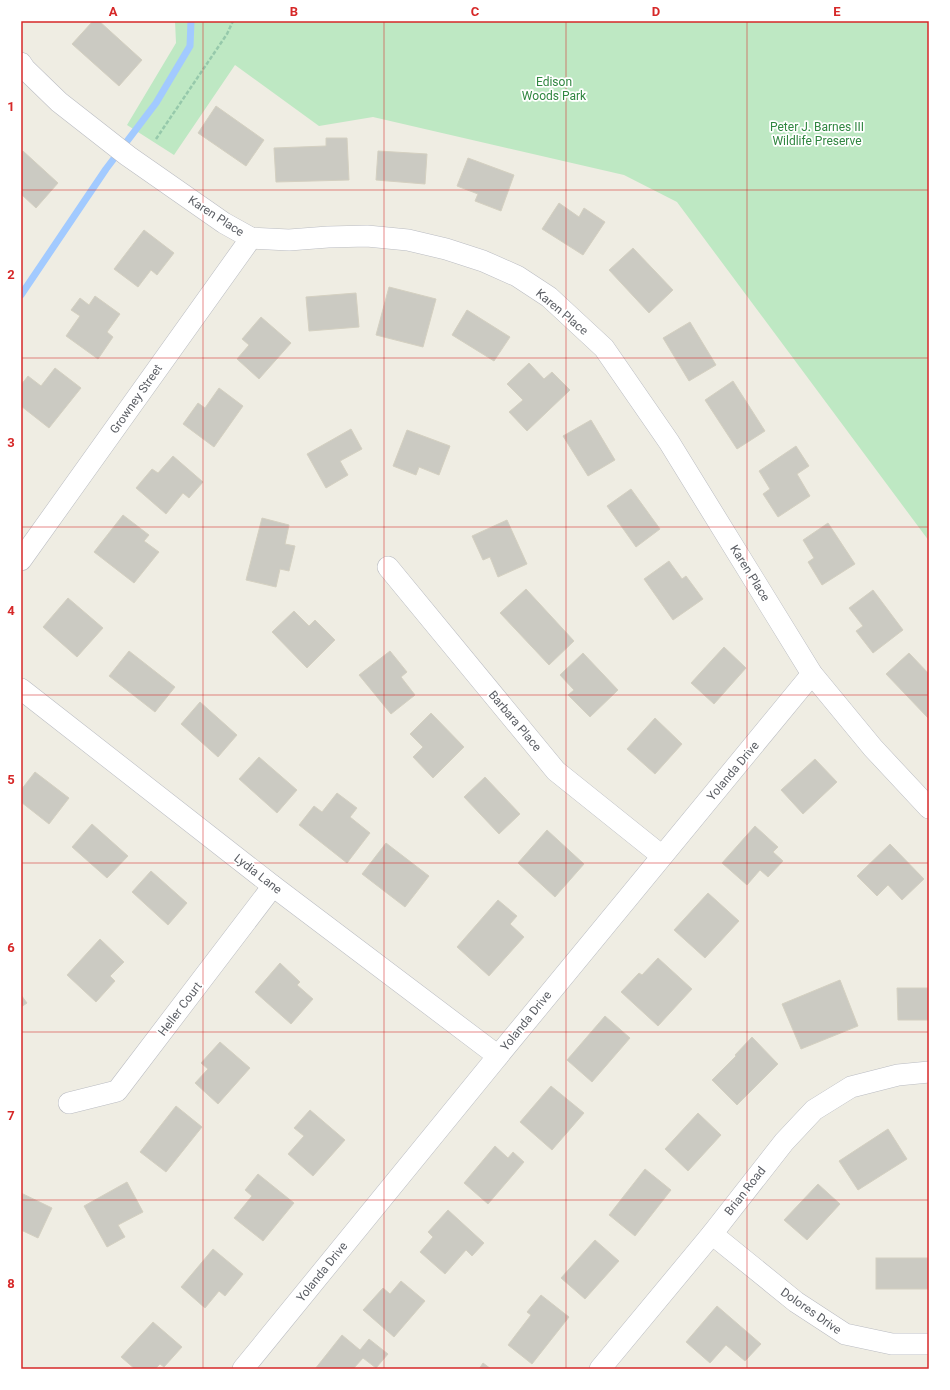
<svg xmlns="http://www.w3.org/2000/svg" width="950" height="1390" font-family="Roboto,sans-serif">
	<style>
		.green { fill: #bee8c3 }
		.lines { fill: none; stroke-linecap: round; stroke-linejoin: round }
		.stream { stroke: #a2caff; stroke-width: 7 }
		.building { fill: #cbcac2; stroke: #d4d0c1 }
		.minor-casing { stroke: #babcc2; stroke-width: 22 }
		.path { stroke: #96c9ab; stroke-width: 2.5; stroke-dasharray: 4 2; stroke-linecap: butt }
		.minor { stroke: #fff; stroke-width: 21 }
		.grid { fill: none; stroke: #d62828; stroke-width: 1; stroke-opacity: 0.55 }
		.labels { text-anchor: middle; stroke-width: 3.5; stroke-linejoin: round; paint-order: stroke }
		.park-label { font-size: 12px; fill: #308640; stroke: #fff }
		.street-label { font-size: 12px; fill: #5b5e64; stroke: #fff }
		.neatline { fill: none; stroke: #d62828; stroke-width: 1.5 }
		.grid-label { font-size: 13px; text-anchor: middle; font-weight: bold; fill: #d62828 }
	</style>
	<rect width="100%" height="100%" fill="#efede3"/>
	<path class="green" d="M175,21H929V541L677,202L624,175L373,117L319,126L235,65L174,155L127,125L176,43Z"/>
	<g class="lines">
		<path class="stream" d="M21,295L106,169L156,103L190,46L191,21"/>
	</g>
	<g class="building">
		<path d="M93,21H99L142,60L119,86L72,44Z"/>
		<path d="M216,106L264,140L246,166L198,133Z"/>
		<path d="M326,138H347L349,180L276,182L274,148L326,146Z"/>
		<path d="M23,151L58,183L36,208L21,194V154Z"/>
		<path d="M378,151L427,154L425,184L376,180Z"/>
		<path d="M468,158L514,175L501,211L475,201L478,194L457,186Z"/>
		<path d="M559,203L579,217L584,208L605,222L583,255L542,229Z"/>
		<path d="M144,230L174,253L157,275L151,270L138,287L114,269Z"/>
		<path d="M633,248L673,290L649,313L609,270Z"/>
		<path d="M389,287L436,299L423,347L376,335Z"/>
		<path d="M356,293L359,327L309,331L306,297Z"/>
		<path d="M95,296L120,314L107,332L113,337L98,359L66,336L80,316L71,310L80,298L89,305Z"/>
		<path d="M467,310L510,337L494,361L452,335Z"/>
		<path d="M261,317L291,343L259,379L237,359L249,345L242,339Z"/>
		<path d="M690,322L716,365L689,381L663,338Z"/>
		<path d="M529,363L544,379L552,372L570,390L527,431L509,412L523,400L507,384Z"/>
		<path d="M55,368L81,388L49,428L21,406V385L28,376L41,386Z"/>
		<path d="M733,381L765,431L737,449L705,400Z"/>
		<path d="M219,388L243,406L214,447L183,424L198,403L205,408Z"/>
		<path d="M591,420L615,460L588,476L563,436Z"/>
		<path d="M351,429L362,449L340,461L348,475L326,488L307,454Z"/>
		<path d="M407,430L450,446L439,475L419,467L416,475L393,466Z"/>
		<path d="M796,446L809,466L797,474L810,496L778,517L763,494L770,489L759,471Z"/>
		<path d="M173,456L203,482L189,498L183,493L166,514L136,488L152,469L158,473Z"/>
		<path d="M631,489L660,529L636,547L607,506Z"/>
		<path d="M123,515L149,535L144,541L159,552L134,583L94,552Z"/>
		<path d="M262,518L289,525L285,544L295,546L289,571L280,569L276,587L246,580Z"/>
		<path d="M507,520L527,564L498,577L490,557L483,560L472,536Z"/>
		<path d="M828,523L855,564L822,585L808,562L814,558L803,540Z"/>
		<path d="M669,561L682,579L686,576L703,599L673,620L644,579Z"/>
		<path d="M526,589L574,641L549,665L500,613Z"/>
		<path d="M873,590L903,630L873,653L856,631L863,626L849,608Z"/>
		<path d="M68,598L103,628L77,657L43,627Z"/>
		<path d="M294,611L309,626L315,620L335,640L307,668L272,632Z"/>
		<path d="M724,647L746,668L714,704L691,683Z"/>
		<path d="M129,651L175,687L155,712L109,676Z"/>
		<path d="M390,651L407,672L401,677L415,695L391,714L359,675Z"/>
		<path d="M583,653L618,690L590,717L568,695L574,690L560,675Z"/>
		<path d="M909,653L929,674V717L928,718L886,674Z"/>
		<path d="M200,702L237,735L218,757L181,724Z"/>
		<path d="M431,713L464,747L433,778L413,757L423,747L410,734Z"/>
		<path d="M655,718L682,744L655,774L627,749Z"/>
		<path d="M259,757L297,790L277,813L239,779Z"/>
		<path d="M815,759L837,782L803,814L781,790Z"/>
		<path d="M35,772L69,798L49,824L21,802V790Z"/>
		<path d="M485,777L520,814L499,834L464,797Z"/>
		<path d="M337,793L357,808L350,817L370,833L347,863L299,825L314,806L322,812Z"/>
		<path d="M92,824L128,856L107,878L72,847Z"/>
		<path d="M755,826L778,847L773,852L783,861L768,877L760,870L747,885L722,863Z"/>
		<path d="M547,830L584,864L555,897L518,863Z"/>
		<path d="M386,843L429,876L405,907L362,874Z"/>
		<path d="M890,844L924,879L902,900L888,885L877,896L857,876Z"/>
		<path d="M151,871L187,903L168,925L132,892Z"/>
		<path d="M708,893L739,921L705,958L674,930Z"/>
		<path d="M498,900L517,916L510,924L524,937L489,976L457,947Z"/>
		<path d="M100,939L124,962L110,976L115,981L96,1002L67,975Z"/>
		<path d="M658,958L692,989L658,1026L621,992L639,973L642,975Z"/>
		<path d="M280,963L300,982L297,985L313,999L291,1024L255,992Z"/>
		<path d="M840,980L858,1026L801,1049L782,1004Z"/>
		<path d="M897,988H929V1020H898Z"/>
		<path d="M21,995L27,1003L21,1007Z"/>
		<path d="M605,1016L630,1038L592,1082L567,1060Z"/>
		<path d="M752,1037L778,1064L737,1105L712,1080L736,1056L735,1055Z"/>
		<path d="M220,1042L250,1068L218,1104L195,1083L208,1069L201,1063Z"/>
		<path d="M551,1086L584,1113L552,1150L520,1122Z"/>
		<path d="M176,1106L202,1127L166,1172L140,1152Z"/>
		<path d="M310,1110L345,1140L313,1176L288,1154L304,1136L294,1128Z"/>
		<path d="M698,1113L721,1135L688,1171L665,1149Z"/>
		<path d="M888,1129L907,1159L858,1190L839,1161Z"/>
		<path d="M495,1146L508,1158L513,1152L524,1162L488,1204L464,1183Z"/>
		<path d="M645,1169L671,1190L635,1236L609,1215Z"/>
		<path d="M258,1174L294,1203L263,1241L234,1218L252,1196L245,1190Z"/>
		<path d="M127,1182L143,1212L118,1225L125,1237L107,1247L84,1206Z"/>
		<path d="M818,1184L840,1204L807,1240L784,1220Z"/>
		<path d="M21,1193L52,1208L38,1238L21,1230Z"/>
		<path d="M448,1210L484,1243L472,1256L466,1250L445,1274L420,1252L433,1237L428,1232Z"/>
		<path d="M595,1240L619,1261L585,1299L561,1278Z"/>
		<path d="M213,1249L243,1274L225,1296L219,1291L205,1308L181,1287Z"/>
		<rect x="876" y="1258" width="53" height="31"/>
		<path d="M401,1281L425,1301L394,1337L363,1310L383,1288L390,1294Z"/>
		<path d="M541,1295L569,1317L532,1364L508,1345L531,1315L527,1312Z"/>
		<path d="M717,1306L761,1344L745,1361L726,1345L710,1363L686,1342Z"/>
		<path d="M153,1322L182,1347L164,1367L160,1364L155,1369H135L121,1357Z"/>
		<path d="M342,1335L360,1350L369,1339L388,1354L376,1368L363,1358L353,1369H315Z"/>
		<path d="M483,1363L491,1369H479Z"/>
	</g>
	<g class="lines">
		<defs>
			<g id="minor">
				<path d="M21,63L25,69L59,102L128,156L224,223L251,238L289,240L328,237L367,236L408,240L446,249L483,261L517,276L549,297L604,348L669,442L812,674L873,748L929,808"/>
				<path d="M21,560L251,238"/>
				<path d="M388,567L556,771L662,856"/>
				<path d="M21,689L273,886L498,1056"/>
				<path d="M69,1103L117,1091L273,886"/>
				<path d="M712,1234L796,1302L845,1334L892,1344H929"/>
				<path d="M243,1369L498,1056L812,674"/>
				<path d="M600,1369L712,1234L784,1142L814,1110L851,1087L898,1075L929,1072"/>
			</g>
		</defs>
		<use href="#minor" class="minor-casing"/>
		<path class="path" d="M156,139L227,34L233,21"/>
		<use href="#minor" class="minor"/>
	</g>
	<path class="grid" d="M203,21V1369M384,21V1369M566,21V1369M747,21V1369M21,190H929M21,358H929M21,527H929M21,695H929M21,863H929M21,1032H929M21,1200H929"/>
	<g class="labels">
		<g class="park-label">
			<text x="554" y="86">Edison<tspan x="554" dy="14">Woods Park</tspan></text>
			<text x="817" y="131">Peter J. Barnes III<tspan x="817" dy="14">Wildlife Preserve</tspan></text>
		</g>
		<g class="street-label">
			<text transform="translate(216 216) rotate(33)" y="4">Karen Place</text>
			<text transform="translate(562 312) rotate(40)" y="4">Karen Place</text>
			<text transform="translate(136 399) rotate(-55)" y="4">Growney Street</text>
			<text transform="translate(750 573) rotate(58)" y="4">Karen Place</text>
			<text transform="translate(515 721) rotate(50)" y="4">Barbara Place</text>
			<text transform="translate(733 771) rotate(-50)" y="4">Yolanda Drive</text>
			<text transform="translate(258 874) rotate(38)" y="4">Lydia Lane</text>
			<text transform="translate(180 1009) rotate(-53)" y="4">Heller Court</text>
			<text transform="translate(526 1021) rotate(-51)" y="4">Yolanda Drive</text>
			<text transform="translate(745 1191) rotate(-52)" y="4">Brian Road</text>
			<text transform="translate(322 1272) rotate(-51)" y="4">Yolanda Drive</text>
			<text transform="translate(811 1311) rotate(35)" y="4">Dolores Drive</text>
		</g>
	</g>
	<rect width="950" height="1390" fill="none" stroke="#ffffff" stroke-width="44"/>
	<rect x="22" y="22" width="906" height="1346" class="neatline"/>
	<g class="grid-label">
		<text x="113" y="16">A</text>
		<text x="294" y="16">B</text>
		<text x="475" y="16">C</text>
		<text x="656" y="16">D</text>
		<text x="837" y="16">E</text>
		<text x="11" y="111">1</text>
		<text x="11" y="279">2</text>
		<text x="11" y="447">3</text>
		<text x="11" y="615">4</text>
		<text x="11" y="784">5</text>
		<text x="11" y="952">6</text>
		<text x="11" y="1120">7</text>
		<text x="11" y="1288">8</text>
	</g>
</svg>
